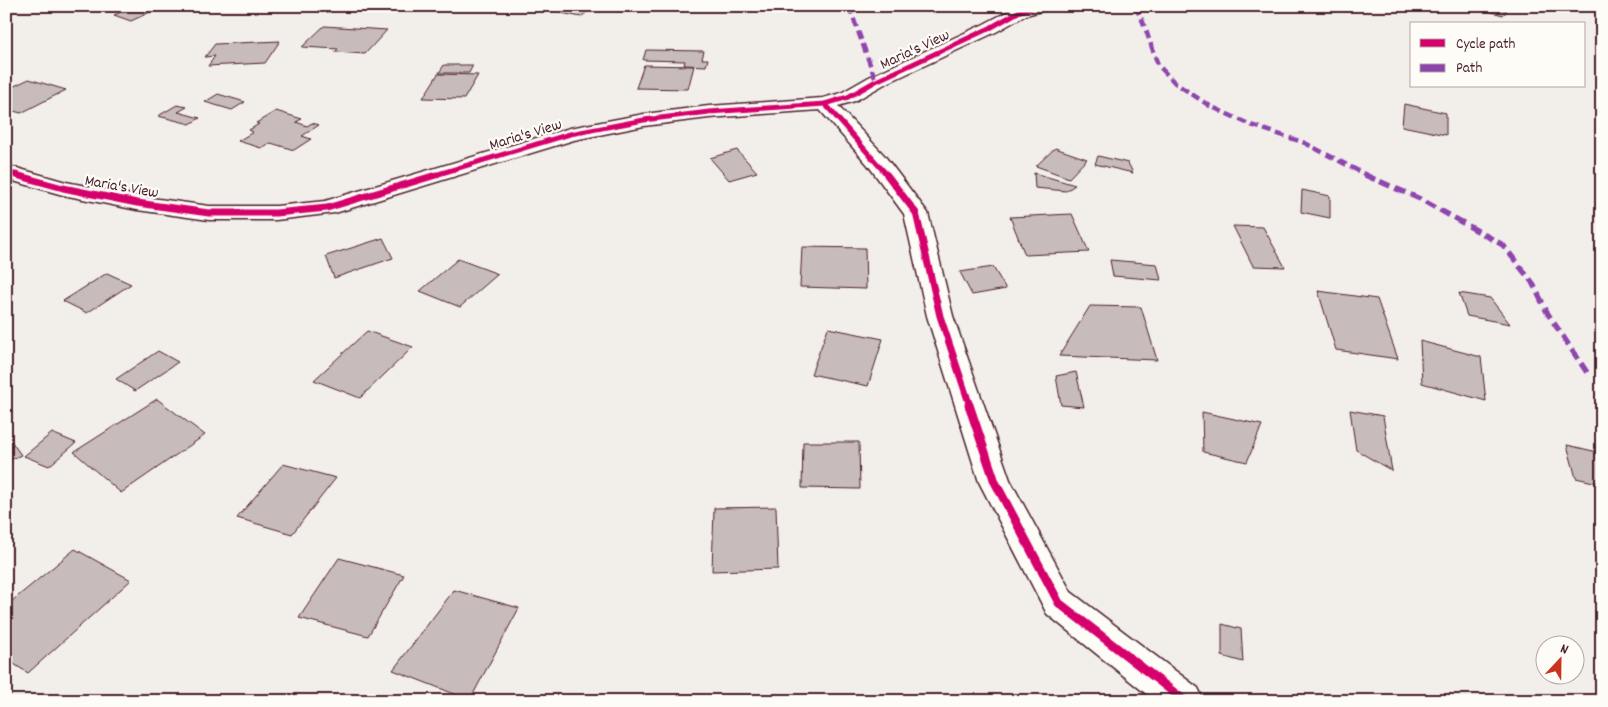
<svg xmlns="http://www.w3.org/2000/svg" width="1608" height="707" font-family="Dekko,sans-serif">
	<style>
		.building { fill: #c8bbbb; stroke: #4a1f2b }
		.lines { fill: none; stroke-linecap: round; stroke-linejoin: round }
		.street-casing { stroke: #4a1f2b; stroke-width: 3 }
		.street { fill: #fdfcf7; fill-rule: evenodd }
		.quiet-far1 { stroke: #8e44ad; stroke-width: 4.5; stroke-dasharray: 9 4.5; stroke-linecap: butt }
		.quiet { stroke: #8e44ad; stroke-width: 5.5; stroke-dasharray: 11 5.5; stroke-linecap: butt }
		.cycleway-far2-casing { stroke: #fdfcf7; stroke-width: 8 }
		.cycleway-far1-casing { stroke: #fdfcf7; stroke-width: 10 }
		.cycleway-casing { stroke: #fdfcf7; stroke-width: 12 }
		.cycleway-far2 { stroke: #d6006c; stroke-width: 5 }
		.cycleway-far1 { stroke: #d6006c; stroke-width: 7 }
		.cycleway { stroke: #d6006c; stroke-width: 9 }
		.labels { text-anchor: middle; stroke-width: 4.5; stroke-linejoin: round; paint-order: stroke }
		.far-street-label { font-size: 16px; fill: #4a1f2b; stroke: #fdfcf7 }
	</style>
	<rect width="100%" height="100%" fill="#f2efeb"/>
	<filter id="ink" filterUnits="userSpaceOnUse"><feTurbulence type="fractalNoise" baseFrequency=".02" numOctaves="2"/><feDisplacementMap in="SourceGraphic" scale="10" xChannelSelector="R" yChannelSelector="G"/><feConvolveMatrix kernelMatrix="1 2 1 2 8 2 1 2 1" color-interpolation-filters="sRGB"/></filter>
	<g filter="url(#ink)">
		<g class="building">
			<path d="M134,6H163L131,21L114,15Z"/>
			<path d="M570,6H594L581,17L561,13Z"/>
			<path d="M700,6H742V8L699,9Z"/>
			<path d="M1488,6H1492L1507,11L1503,15L1484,10Z"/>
			<path d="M324,26L387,30L365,54L335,52L338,49L302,47Z"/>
			<path d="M280,41L265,63L208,66L215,56L205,57L215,44Z"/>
			<path d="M646,50L704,51L702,59H708L706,66L684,65L685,61L643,60Z"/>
			<path d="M444,65H473L469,73H439Z"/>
			<path d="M644,65L694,66L688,89L636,88Z"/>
			<path d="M438,74L478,75L464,99L423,98Z"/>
			<path d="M29,79L66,90L21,113L6,109V90Z"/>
			<path d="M218,94L245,102L232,110L205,102Z"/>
			<path d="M1404,104L1446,113V135L1402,126Z"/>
			<path d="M177,105L187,107L178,112L200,118L190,124L158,116Z"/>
			<path d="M276,111L302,119L296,122L307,126L312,123L319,125L302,136L311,139L294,150L271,143L261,148L238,141L253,132L249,130L259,124L256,123Z"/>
			<path d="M1055,148L1087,159L1069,178L1036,166Z"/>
			<path d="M737,150L757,172L729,180L710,158Z"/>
			<path d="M1098,156L1128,163L1133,173L1095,164Z"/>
			<path d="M1034,173L1075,185L1066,191L1035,188Z"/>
			<path d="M1302,190L1330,196V218L1301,212Z"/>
			<path d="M1072,214L1089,252L1025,255L1010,217Z"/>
			<path d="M1233,226L1263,227L1285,267L1253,266Z"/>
			<path d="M383,238L393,258L334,278L326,256Z"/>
			<path d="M802,247L865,248L866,289L800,287Z"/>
			<path d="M458,259L498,274L460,307L420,291Z"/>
			<path d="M1110,260L1157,264L1161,280L1113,276Z"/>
			<path d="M993,267L1006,289L972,295L960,272Z"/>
			<path d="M107,273L131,284L87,313L63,301Z"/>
			<path d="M1318,291L1377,299L1398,359L1336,350Z"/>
			<path d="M1459,293L1490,298L1510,324L1467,316Z"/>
			<path d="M1090,306L1141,307L1157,360L1059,356Z"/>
			<path d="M828,328L883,339L868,386L811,374Z"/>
			<path d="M367,331L413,347L360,398L314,380Z"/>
			<path d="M1420,341L1481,357L1486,401L1422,383Z"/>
			<path d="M158,351L178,362L135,391L116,379Z"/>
			<path d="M1076,372L1084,407L1061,405L1056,376Z"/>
			<path d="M157,399L205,435L121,493L74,452Z"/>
			<path d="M1350,410L1383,416L1392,471L1356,450Z"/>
			<path d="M1202,412L1262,425L1247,462L1203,452Z"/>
			<path d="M52,433L76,443L49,466L24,456Z"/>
			<path d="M6,434L21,455L6,462Z"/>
			<path d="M803,442H859L860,489L802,488Z"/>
			<path d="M1567,445L1602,453V484L1576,478Z"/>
			<path d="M283,464L336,478L292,534L237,518Z"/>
			<path d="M776,507L778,569L712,571L714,508Z"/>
			<path d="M75,549L131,580L28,673L6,659V606Z"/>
			<path d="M339,558L404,575L368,636L299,618Z"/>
			<path d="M454,590L519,608L470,700L393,670Z"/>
			<path d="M1222,624L1241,629L1243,662L1222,656Z"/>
		</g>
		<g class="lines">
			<defs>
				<path id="street" d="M1018,6H1047L1045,10L1026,15L996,32L883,85L855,101L838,106L884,155L928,213L953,316L1010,480L1071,592L1198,688L1204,701H1155L1047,614L979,482L927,316L904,214L868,165L820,110L709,118L644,126L574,140L335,213L276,220H209L137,210L63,195L6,179V165L66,182L137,196L209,206H276L325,201L570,128L644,114L709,106L823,98L841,93L869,77L984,24Z"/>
			</defs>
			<use href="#street" class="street-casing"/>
			<use href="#street" class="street"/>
			<g class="quiet-far1">
				<path d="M849,6L876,81"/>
				<path d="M1135,6L1143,22L1158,65L1175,83L1210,106L1251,125L1305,143L1368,176"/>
			</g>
			<path class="quiet" d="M1365,175L1420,199L1503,245L1532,282L1548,314L1588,374"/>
			<defs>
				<g id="cycleway-far2">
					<path d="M825,104L888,176"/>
					<path d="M6,172L21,176"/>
					<path d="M432,176L570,134L644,120L709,112L825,104L848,97L876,81L990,28L1020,11L1039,6"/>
				</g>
				<g id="cycleway-far1">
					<path d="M16,175L63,188L137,203L209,213H276L327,208L436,175"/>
					<path d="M887,175L916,213L940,316L970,406"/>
				</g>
				<path id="cycleway" d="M969,405L995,482L1059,603L1185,701"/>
			</defs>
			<use href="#cycleway-far2" class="cycleway-far2-casing"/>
			<use href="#cycleway-far1" class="cycleway-far1-casing"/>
			<use href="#cycleway" class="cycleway-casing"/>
			<use href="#cycleway-far2" class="cycleway-far2"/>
			<use href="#cycleway-far1" class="cycleway-far1"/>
			<use href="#cycleway" class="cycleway"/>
		</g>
	</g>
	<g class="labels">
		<g class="far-street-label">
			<text transform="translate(914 48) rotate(-25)" y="6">Maria's View</text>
			<text transform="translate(525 133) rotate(-17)" y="6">Maria's View</text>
			<text transform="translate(122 185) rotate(10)" y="6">Maria's View</text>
		</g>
	</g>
	<rect width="1608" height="707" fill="none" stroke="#fdfcf7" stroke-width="25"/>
	<rect x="12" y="12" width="1583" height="682" fill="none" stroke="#4a1f2b" stroke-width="2" filter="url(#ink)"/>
	<rect x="1410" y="22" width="175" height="65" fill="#fdfcf7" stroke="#b5a4a5"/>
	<rect x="1420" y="39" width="25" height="8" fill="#d6006c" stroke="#b5a4a5"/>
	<text x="1456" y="48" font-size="15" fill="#4a1f2b">Cycle path</text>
	<rect x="1420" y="64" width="25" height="8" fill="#8e44ad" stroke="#b5a4a5"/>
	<text x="1456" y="72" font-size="15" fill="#4a1f2b">Path</text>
	<g transform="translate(1560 660) rotate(22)"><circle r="24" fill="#fdfcf7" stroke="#b5a4a5"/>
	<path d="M0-4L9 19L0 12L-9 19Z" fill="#c8321e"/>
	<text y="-8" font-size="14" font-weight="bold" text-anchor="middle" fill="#4a1f2b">N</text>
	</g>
</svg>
